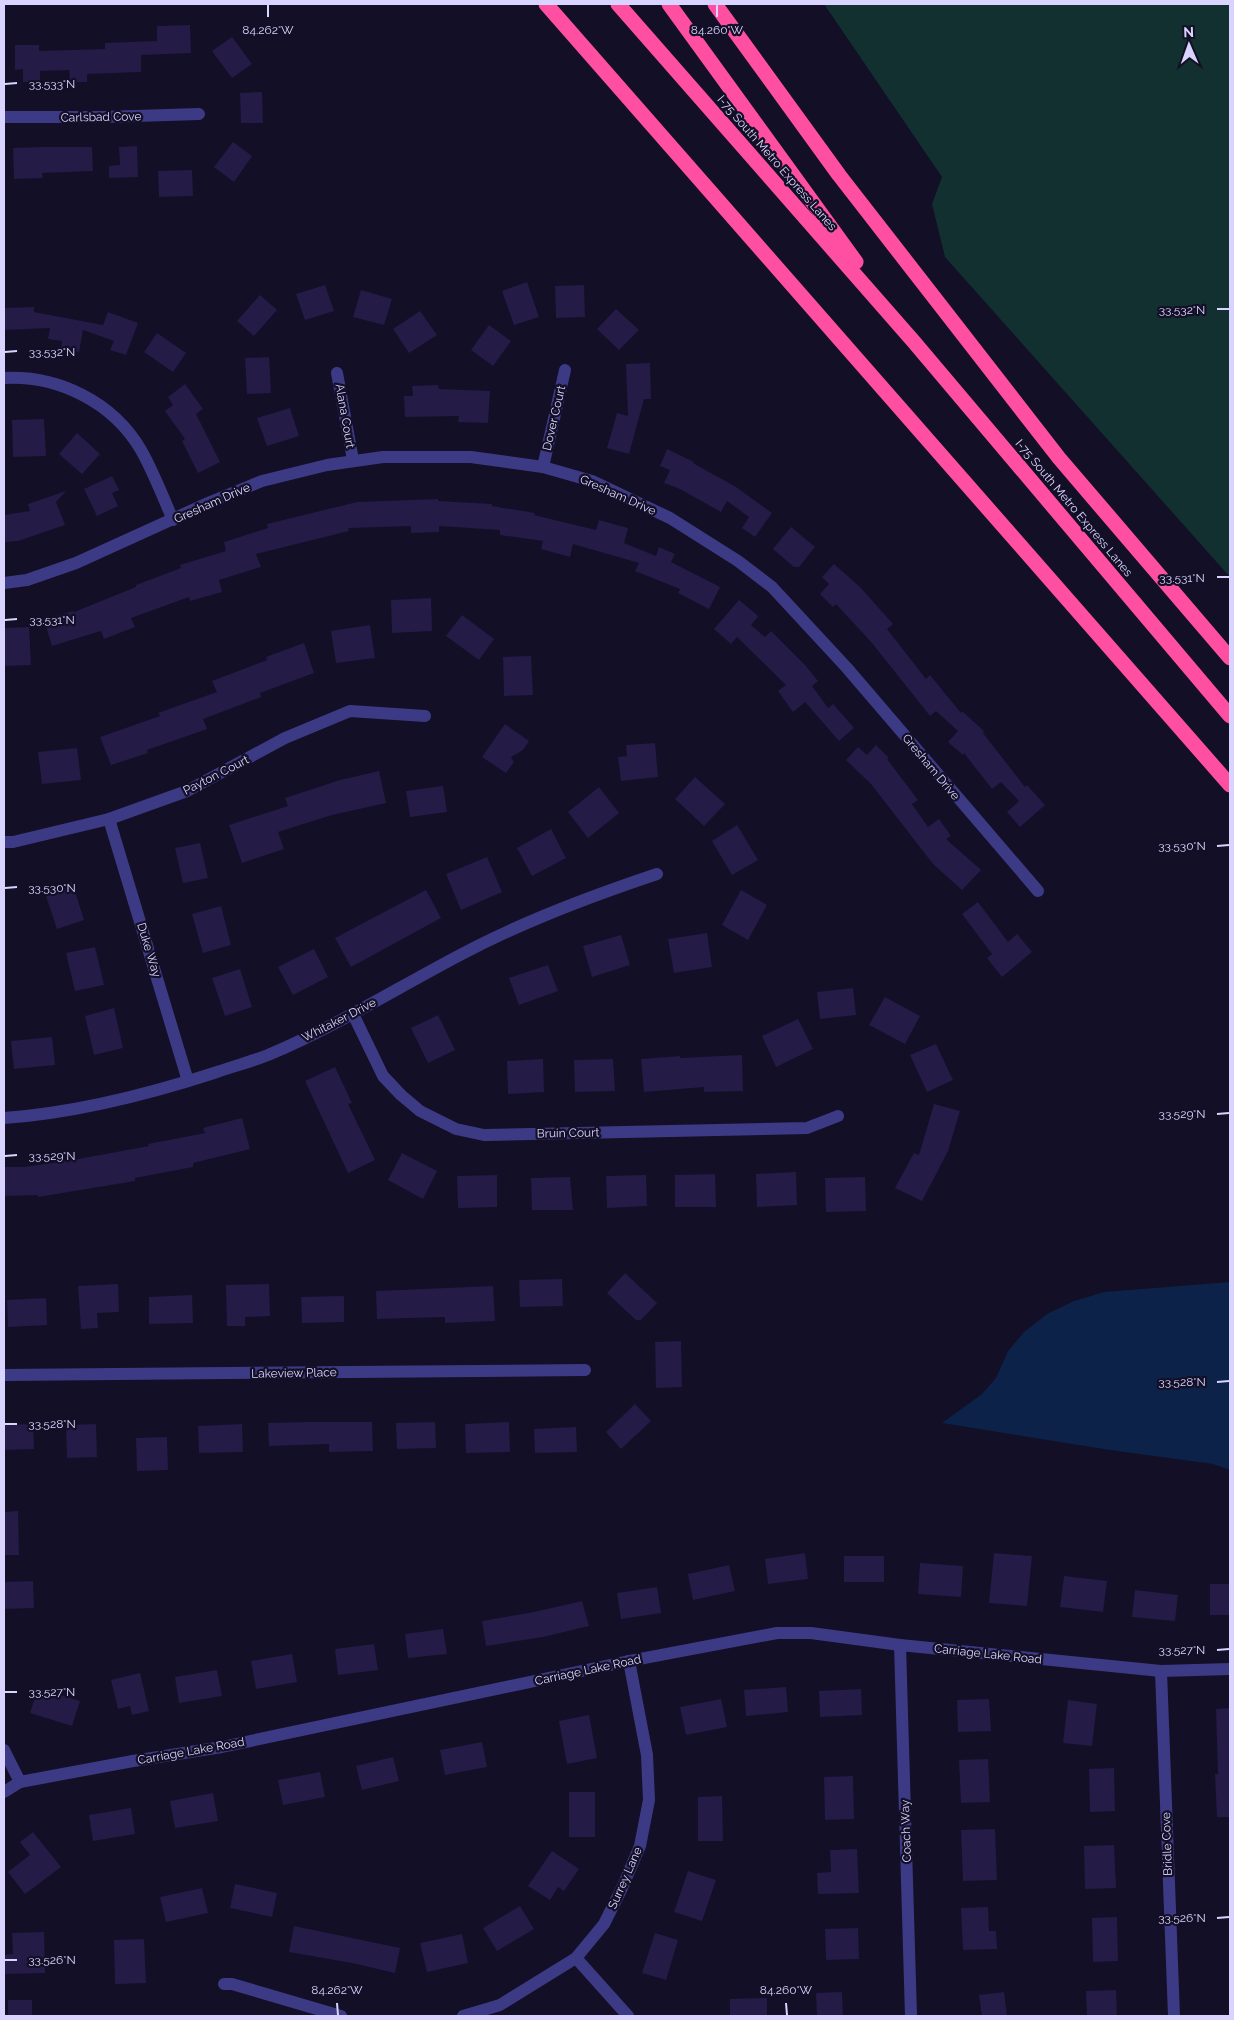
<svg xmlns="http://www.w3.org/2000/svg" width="1234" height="2020" font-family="Raleway,sans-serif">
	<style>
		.green { fill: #12302f }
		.water { fill: #0c2248 }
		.building { fill: #241b47 }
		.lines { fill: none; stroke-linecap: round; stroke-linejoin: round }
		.minor { stroke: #3d3a85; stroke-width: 12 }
		.highway { stroke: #ff4fa3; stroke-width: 15 }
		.ticks { fill: none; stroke: #d9d4ff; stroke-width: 2 }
		.labels { text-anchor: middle; stroke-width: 4.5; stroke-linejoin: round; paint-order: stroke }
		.street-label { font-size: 12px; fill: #d9d4ff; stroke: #130f26 }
		.ticks-label { font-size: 12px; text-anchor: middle; fill: #d9d4ff; stroke: #130f26; stroke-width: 4.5; stroke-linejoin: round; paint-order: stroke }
	</style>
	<rect width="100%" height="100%" fill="#130f26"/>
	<path class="green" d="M824,4H1230V577L945,257L932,204L942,177Z"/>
	<path class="water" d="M1230,1282V1470L1213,1464L1110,1450L942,1423L982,1394L996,1378L1008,1351L1024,1332L1047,1314L1074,1301L1104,1292Z"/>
	<g class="building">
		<path d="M190,25L191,53L141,55V72L87,74V82H70L69,70L40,71V82H23V69L15,70V45H39V51L105,49V43L157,41V26Z"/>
		<path d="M232,37L252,64L232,78L212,51Z"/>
		<path d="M262,92L263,123H241L240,93Z"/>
		<path d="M233,142L252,156L234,182L214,167Z"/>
		<path d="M137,146L138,177L109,178V166L120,165L119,147Z"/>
		<path d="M41,147H92L93,171L42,173L43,178L14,179L13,148Z"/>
		<path d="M192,170L193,196L159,197L158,171Z"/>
		<path d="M527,282L539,317L514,325L502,291Z"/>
		<path d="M325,285L334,311L305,320L296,294Z"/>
		<path d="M584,285L585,317L556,318L555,286Z"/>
		<path d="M361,290L392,299L384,325L353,317Z"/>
		<path d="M260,295L277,310L254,336L237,321Z"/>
		<path d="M34,307V312L103,325L108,312L138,323L126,355L110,350L114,341L83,330L79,352L61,349L62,341L48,339L50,328L4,330V308Z"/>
		<path d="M616,309L639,330L619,350L597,329Z"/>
		<path d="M420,311L437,335L409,353L393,329Z"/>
		<path d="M489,325L511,341L493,366L471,350Z"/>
		<path d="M157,333L186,353L173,372L144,352Z"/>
		<path d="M269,357L271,393L247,394L245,358Z"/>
		<path d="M650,363L651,399H644L629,454L607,448L617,413L628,416L626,364Z"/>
		<path d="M185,384L203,409L196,414L220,462L198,473L182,441L185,439L165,411L173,405L168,397Z"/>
		<path d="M438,385L439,389L490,391L488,423L458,422L459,416L405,417L404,396H413L412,386Z"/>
		<path d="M290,408L299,436L267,446L257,418Z"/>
		<path d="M44,419L46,456L13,457L12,420Z"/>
		<path d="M77,433L100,454L82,474L59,454Z"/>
		<path d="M667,449L694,462L693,463L736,487L772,513L755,537L742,528L749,517L727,501L721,512L680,489L664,483L670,470L660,466Z"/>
		<path d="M112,476L119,490L112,493L118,506L97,516L84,489Z"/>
		<path d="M66,491L56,502L65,525L18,541L4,542V515L30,511L28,504Z"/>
		<path d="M438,499V501L492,504V506L535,513L534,515L596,530L599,520L628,528L624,543L656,556L659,547L675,554L671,562L720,587L709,609L678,593L680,589L635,571L639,563L573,544L570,557L541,549L543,541L500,535V530L439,526V532L411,533V526L348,528L349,531L256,554L261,567L219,580L222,592L190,601L189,597L131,618L135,627L104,639L101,631L52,646L44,620L73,611L74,612L136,587V585L181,568L180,565L226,551L224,542L268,528L267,524L357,502Z"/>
		<path d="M791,527L815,547L799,567H794L773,549Z"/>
		<path d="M834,564L860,587L893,624L887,629L926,679L930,675L961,713L962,711L984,731L983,733L1025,787L1027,785L1045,805L1020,827L1007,812L1019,801L1001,782L992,789L964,753L963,755L948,742L958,731L936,711L930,716L872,643L836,604L833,607L820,594L829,584L822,577Z"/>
		<path d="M431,598L432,631L392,633L391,600Z"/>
		<path d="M739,600L757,615L758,617L751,625L765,637L771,631L805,665L818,681L812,686L828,708L833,704L854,728L839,741L805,702L793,712L778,691L786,685L737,637L731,644L714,629Z"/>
		<path d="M462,615L494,639L479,660L446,636Z"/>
		<path d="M370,625L375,658L336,663L331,631Z"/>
		<path d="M29,627L31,665L4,666V628Z"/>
		<path d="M304,643L314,673L260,693L261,697L203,719L207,729L147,750L148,753L111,765L100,737L160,716L158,713L217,692L212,681L267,660L266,657Z"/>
		<path d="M531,656L533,695L504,696L503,657Z"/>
		<path d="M505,724L529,741L523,750L511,757L514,762L506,773L482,757Z"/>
		<path d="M655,743L658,777L621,781L618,757L627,756L626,745Z"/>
		<path d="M876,745L889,758L887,759L918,800L912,804L928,827L939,819L951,836L946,839L981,870L962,890L933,864L871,784L846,760L858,747L867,755Z"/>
		<path d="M77,748L81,780L42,784L38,752Z"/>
		<path d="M379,771L386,803L332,815L278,832L284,849L242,863L229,825L288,806L285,798L340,780Z"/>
		<path d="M695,777L725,804L704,826L675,799Z"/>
		<path d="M443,786L447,812L410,817L406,791Z"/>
		<path d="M599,787L619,813L588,838L568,812Z"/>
		<path d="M737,825L758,860L732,875L712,841Z"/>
		<path d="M551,829L566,858L532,876L517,848Z"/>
		<path d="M200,843L208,878L183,883L175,848Z"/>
		<path d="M487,857L502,892L461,910L446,874Z"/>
		<path d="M72,882L84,920L57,929L44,890Z"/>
		<path d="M426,890L441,918L351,967L335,938Z"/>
		<path d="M741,890L767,905L748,940L722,925Z"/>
		<path d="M978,902L1008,942L1017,934L1032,952L1002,977L987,958L992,954L962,914Z"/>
		<path d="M221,906L231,945L203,953L192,914Z"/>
		<path d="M707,933L712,967L674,973L668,939Z"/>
		<path d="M621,935L630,965L592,977L583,946Z"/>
		<path d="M95,947L104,985L75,991L66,953Z"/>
		<path d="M314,949L328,977L293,995L278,967Z"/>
		<path d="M548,965L558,991L519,1005L509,978Z"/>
		<path d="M240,969L252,1007L225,1016L212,978Z"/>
		<path d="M853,988L856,1015L820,1019L817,992Z"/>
		<path d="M885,997L920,1016L905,1044L869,1025Z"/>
		<path d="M114,1008L123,1048L94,1055L85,1016Z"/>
		<path d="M438,1015L455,1050L428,1063L411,1028Z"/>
		<path d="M798,1019L813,1049L776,1067L762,1036Z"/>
		<path d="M52,1037L55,1065L14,1069L11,1041Z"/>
		<path d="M936,1044L953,1080L927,1092L910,1055Z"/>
		<path d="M742,1055L743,1091L704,1092V1087L644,1092L641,1059L680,1056V1058Z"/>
		<path d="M543,1059L544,1092L508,1094L507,1061Z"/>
		<path d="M613,1059L615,1091L575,1092L574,1060Z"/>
		<path d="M335,1067L352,1103L348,1104L375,1160L348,1173L305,1081Z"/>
		<path d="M934,1104L960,1111L948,1151L922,1201L895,1188L914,1153L919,1155Z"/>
		<path d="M242,1118L250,1149L193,1163V1167L135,1178V1181L38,1197V1195L4,1196V1167H24L73,1160L149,1146L148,1144L205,1133L203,1128Z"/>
		<path d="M402,1153L437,1171L423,1199L388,1180Z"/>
		<path d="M796,1172L797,1205L757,1207L756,1174Z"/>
		<path d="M715,1174L716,1207H675V1175Z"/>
		<path d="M497,1175V1207L458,1208L457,1176Z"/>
		<path d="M646,1175L647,1206L607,1208L606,1176Z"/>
		<path d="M570,1177L573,1210H532L531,1178Z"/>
		<path d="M865,1177L866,1211L826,1212L825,1178Z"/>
		<path d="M625,1273L657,1303L641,1320H636L607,1293Z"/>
		<path d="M562,1279L563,1306L520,1307L519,1280Z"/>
		<path d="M118,1284L119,1312L97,1313L98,1328L81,1329L78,1286Z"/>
		<path d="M269,1284L270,1316L245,1317V1326H227L226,1285Z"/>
		<path d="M493,1286L495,1321L445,1323V1317L377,1319L376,1291Z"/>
		<path d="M192,1295L193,1323L149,1324V1297Z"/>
		<path d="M344,1296V1322L302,1323L301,1297Z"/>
		<path d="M46,1298L47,1325L8,1327L7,1300Z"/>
		<path d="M681,1341L682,1387L656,1388L655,1342Z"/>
		<path d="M635,1404L651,1421L621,1449L606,1432Z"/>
		<path d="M306,1422H372L373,1451L329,1452V1444L269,1446L268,1423Z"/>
		<path d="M435,1422L436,1448L397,1449L396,1423Z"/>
		<path d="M509,1422L510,1452L466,1453L465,1424Z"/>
		<path d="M33,1424L34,1449L4,1450V1425Z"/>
		<path d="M96,1424L97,1457L67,1458L66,1425Z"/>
		<path d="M242,1424L243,1452L199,1453L198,1426Z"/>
		<path d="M576,1427L577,1452L535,1453L534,1429Z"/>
		<path d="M167,1437L168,1470L137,1471L136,1438Z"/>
		<path d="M18,1511L19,1555H4V1512Z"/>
		<path d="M805,1553L808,1579L768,1584L765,1559Z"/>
		<path d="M994,1553L1032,1556L1027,1606L989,1603Z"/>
		<rect x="844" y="1556" width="40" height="26"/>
		<path d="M920,1563L963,1566L961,1597L918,1594Z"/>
		<path d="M729,1565L735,1591L693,1600L688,1574Z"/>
		<path d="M1064,1576L1107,1581L1103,1612L1060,1607Z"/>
		<path d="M33,1581L34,1608L4,1609V1582Z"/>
		<rect x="1210" y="1584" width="20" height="31"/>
		<path d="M657,1587L661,1613L621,1619L617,1593Z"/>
		<path d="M1135,1590L1178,1595L1175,1621L1132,1617Z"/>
		<path d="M582,1601L589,1626L543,1637L486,1646L482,1621L534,1612Z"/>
		<path d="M443,1629L447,1654L408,1658L405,1634Z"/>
		<path d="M374,1644L378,1670L338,1675L335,1649Z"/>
		<path d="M292,1654L297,1682L256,1689L251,1661Z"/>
		<path d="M217,1670L222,1696L179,1703L175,1677Z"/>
		<path d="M140,1673L149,1711L132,1715L130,1706L118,1709L111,1680Z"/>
		<path d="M786,1687L788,1712L746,1716L744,1690Z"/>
		<path d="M38,1688L80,1701L72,1726L30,1713Z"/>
		<path d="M861,1689L862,1715L820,1717L819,1691Z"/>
		<path d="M721,1699L727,1727L686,1735L680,1707Z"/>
		<path d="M989,1699L991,1731L958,1732L957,1700Z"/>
		<path d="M1068,1700L1097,1704L1092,1746L1063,1743Z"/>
		<path d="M1230,1708V1817H1217L1215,1774H1218L1216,1709Z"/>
		<path d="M589,1715L597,1758L567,1764L559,1721Z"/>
		<path d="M482,1742L487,1767L445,1775L440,1750Z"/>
		<path d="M393,1757L399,1781L362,1790L356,1766Z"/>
		<path d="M988,1759L990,1802L961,1803L959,1760Z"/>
		<path d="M1114,1768L1115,1811L1090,1812L1089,1769Z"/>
		<path d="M320,1772L325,1797L283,1805L278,1780Z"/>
		<path d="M853,1776L854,1819L825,1820L824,1777Z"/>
		<rect x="569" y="1792" width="26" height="45"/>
		<path d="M213,1793L218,1821L175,1828L170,1801Z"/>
		<path d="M722,1796L723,1841H698V1797Z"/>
		<path d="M131,1808L135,1834L93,1841L89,1815Z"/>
		<path d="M995,1829L997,1880L963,1881L961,1830Z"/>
		<path d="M33,1832L61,1867L25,1894L8,1872L30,1855L20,1842Z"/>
		<path d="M1114,1845L1116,1888L1085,1889L1084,1846Z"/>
		<path d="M857,1849L859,1893L818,1894L817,1873L831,1872L830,1850Z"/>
		<path d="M552,1851L579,1869L564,1891L558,1887L550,1900L528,1886Z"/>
		<path d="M688,1871L716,1880L702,1921L674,1912Z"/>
		<path d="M235,1884L277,1893L272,1917L230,1908Z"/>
		<path d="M202,1888L208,1913L166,1922L160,1897Z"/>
		<path d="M520,1906L534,1929L497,1951L483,1928Z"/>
		<path d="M988,1907L989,1931H996L997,1949L963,1950L961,1908Z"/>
		<path d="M1117,1917L1118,1961L1093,1962L1092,1918Z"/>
		<path d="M294,1926L400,1948L395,1973L352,1963L289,1952Z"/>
		<path d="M858,1928L859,1959L826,1960L825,1929Z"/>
		<path d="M44,1932L45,1973L4,1974V1955L13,1954L12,1933Z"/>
		<path d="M655,1933L678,1940L666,1980L642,1973Z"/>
		<path d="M462,1934L468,1963L427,1972L420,1943Z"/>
		<path d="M144,1939L146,1983L115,1984L114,1940Z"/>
		<path d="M1116,1990L1117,2016H1087L1086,1991Z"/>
		<path d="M842,1992L843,2016H817L816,1993Z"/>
		<path d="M1004,1992L1007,2016H982L979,1995Z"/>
		<path d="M767,1998V2016H730V1999Z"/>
		<rect x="8" y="2000" width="24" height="16"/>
	</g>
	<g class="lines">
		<g class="minor">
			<path d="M4,117H103L199,114"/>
			<path d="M337,373L353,460"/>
			<path d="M4,378C58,375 113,402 141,450C153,471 163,497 173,520"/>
			<path d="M543,467L565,370"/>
			<path d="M4,583L27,580L76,563L208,503L262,481L327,465L383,457H471L543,467L592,481L670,518L738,561L772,587L847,668L1038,891"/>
			<path d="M109,819L188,1081"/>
			<path d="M4,842H13L109,819L187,791L285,738L350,711L425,716"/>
			<path d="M353,1014L383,1076L401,1095L420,1111L456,1129L484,1135L807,1128L838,1116"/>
			<path d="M4,1118C75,1113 146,1095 214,1073C231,1067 250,1062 268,1055C335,1027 397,988 462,954C524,921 591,896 657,874"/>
			<path d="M4,1375L585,1370"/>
			<path d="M900,1645L911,2016"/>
			<path d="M1161,1671L1174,2016"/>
			<path d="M4,1750L20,1782L4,1792"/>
			<path d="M20,1782L133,1761L222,1747L629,1661L777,1633H811L900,1645L1161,1671L1230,1669"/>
			<path d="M576,1958L628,2016"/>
			<path d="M224,1984H232L341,2016"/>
			<path d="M463,2016L500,2005L576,1958L604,1924L622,1888L640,1846L649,1800L647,1755L629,1661"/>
		</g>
		<g class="highway">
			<path d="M546,4L1230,785"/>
			<path d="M618,4L914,342L1230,716"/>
			<path d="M669,4L856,262"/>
			<path d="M715,4L839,175L1059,458L1230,658"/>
		</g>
	</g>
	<path class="ticks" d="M268,5V17M717,5V17M5,84L17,83M1217,309H1229M5,352L17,351M1217,577H1229M5,620L17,619M1217,846L1229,845M5,888L17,887M1217,1114L1229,1113M5,1156L17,1155M1217,1382L1229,1381M5,1424H17M1217,1650L1229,1649M5,1692H17M1217,1918L1229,1917M5,1960H17M337,2003L338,2015M786,2003L787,2015"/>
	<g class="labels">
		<g class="street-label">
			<text transform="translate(101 117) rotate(-1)" y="4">Carlsbad Cove</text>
			<text transform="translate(777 163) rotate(49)" y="4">I-75 South Metro Express Lanes</text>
			<text transform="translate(345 416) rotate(80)" y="4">Alana Court</text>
			<text transform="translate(554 418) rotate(-77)" y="4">Dover Court</text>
			<text transform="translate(618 495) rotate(24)" y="4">Gresham Drive</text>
			<text transform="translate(212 503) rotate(-24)" y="4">Gresham Drive</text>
			<text transform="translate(1074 508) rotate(50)" y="4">I-75 South Metro Express Lanes</text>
			<text transform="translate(931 767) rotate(50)" y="4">Gresham Drive</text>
			<text transform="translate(216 775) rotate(-27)" y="4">Payton Court</text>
			<text transform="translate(149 950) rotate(73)" y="4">Duke Way</text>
			<text transform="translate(339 1020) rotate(-27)" y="4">Whitaker Drive</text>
			<text transform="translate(568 1133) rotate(-1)" y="4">Bruin Court</text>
			<text transform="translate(294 1373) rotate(-1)" y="4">Lakeview Place</text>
			<text transform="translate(988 1654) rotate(6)" y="4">Carriage Lake Road</text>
			<text transform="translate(588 1670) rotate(-12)" y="4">Carriage Lake Road</text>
			<text transform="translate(191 1751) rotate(-10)" y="4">Carriage Lake Road</text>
			<text transform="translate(906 1831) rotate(-92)" y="4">Coach Way</text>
			<text transform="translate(1167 1844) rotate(-92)" y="4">Bridle Cove</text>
			<text transform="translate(625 1878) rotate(-66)" y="4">Surrey Lane</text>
		</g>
	</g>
	<g class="ticks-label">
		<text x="268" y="34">84.262°W</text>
		<text x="717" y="34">84.260°W</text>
		<text x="52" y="88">33.533°N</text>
		<text x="1182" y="314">33.532°N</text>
		<text x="52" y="356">33.532°N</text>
		<text x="1182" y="582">33.531°N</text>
		<text x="52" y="624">33.531°N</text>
		<text x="1182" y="850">33.530°N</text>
		<text x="52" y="892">33.530°N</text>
		<text x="1182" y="1118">33.529°N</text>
		<text x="52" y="1160">33.529°N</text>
		<text x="1182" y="1386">33.528°N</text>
		<text x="52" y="1428">33.528°N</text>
		<text x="1182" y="1654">33.527°N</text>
		<text x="52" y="1696">33.527°N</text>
		<text x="1182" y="1922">33.526°N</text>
		<text x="52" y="1964">33.526°N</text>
		<text x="337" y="1994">84.262°W</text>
		<text x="786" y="1994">84.260°W</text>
	</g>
	<rect width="1234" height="2020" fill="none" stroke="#d9d4ff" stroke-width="10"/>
	<g transform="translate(1189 45) rotate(358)" stroke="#130f26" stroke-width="4" paint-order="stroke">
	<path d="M0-4L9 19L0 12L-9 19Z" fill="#d9d4ff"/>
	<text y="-8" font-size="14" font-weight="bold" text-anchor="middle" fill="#d9d4ff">N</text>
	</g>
</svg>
